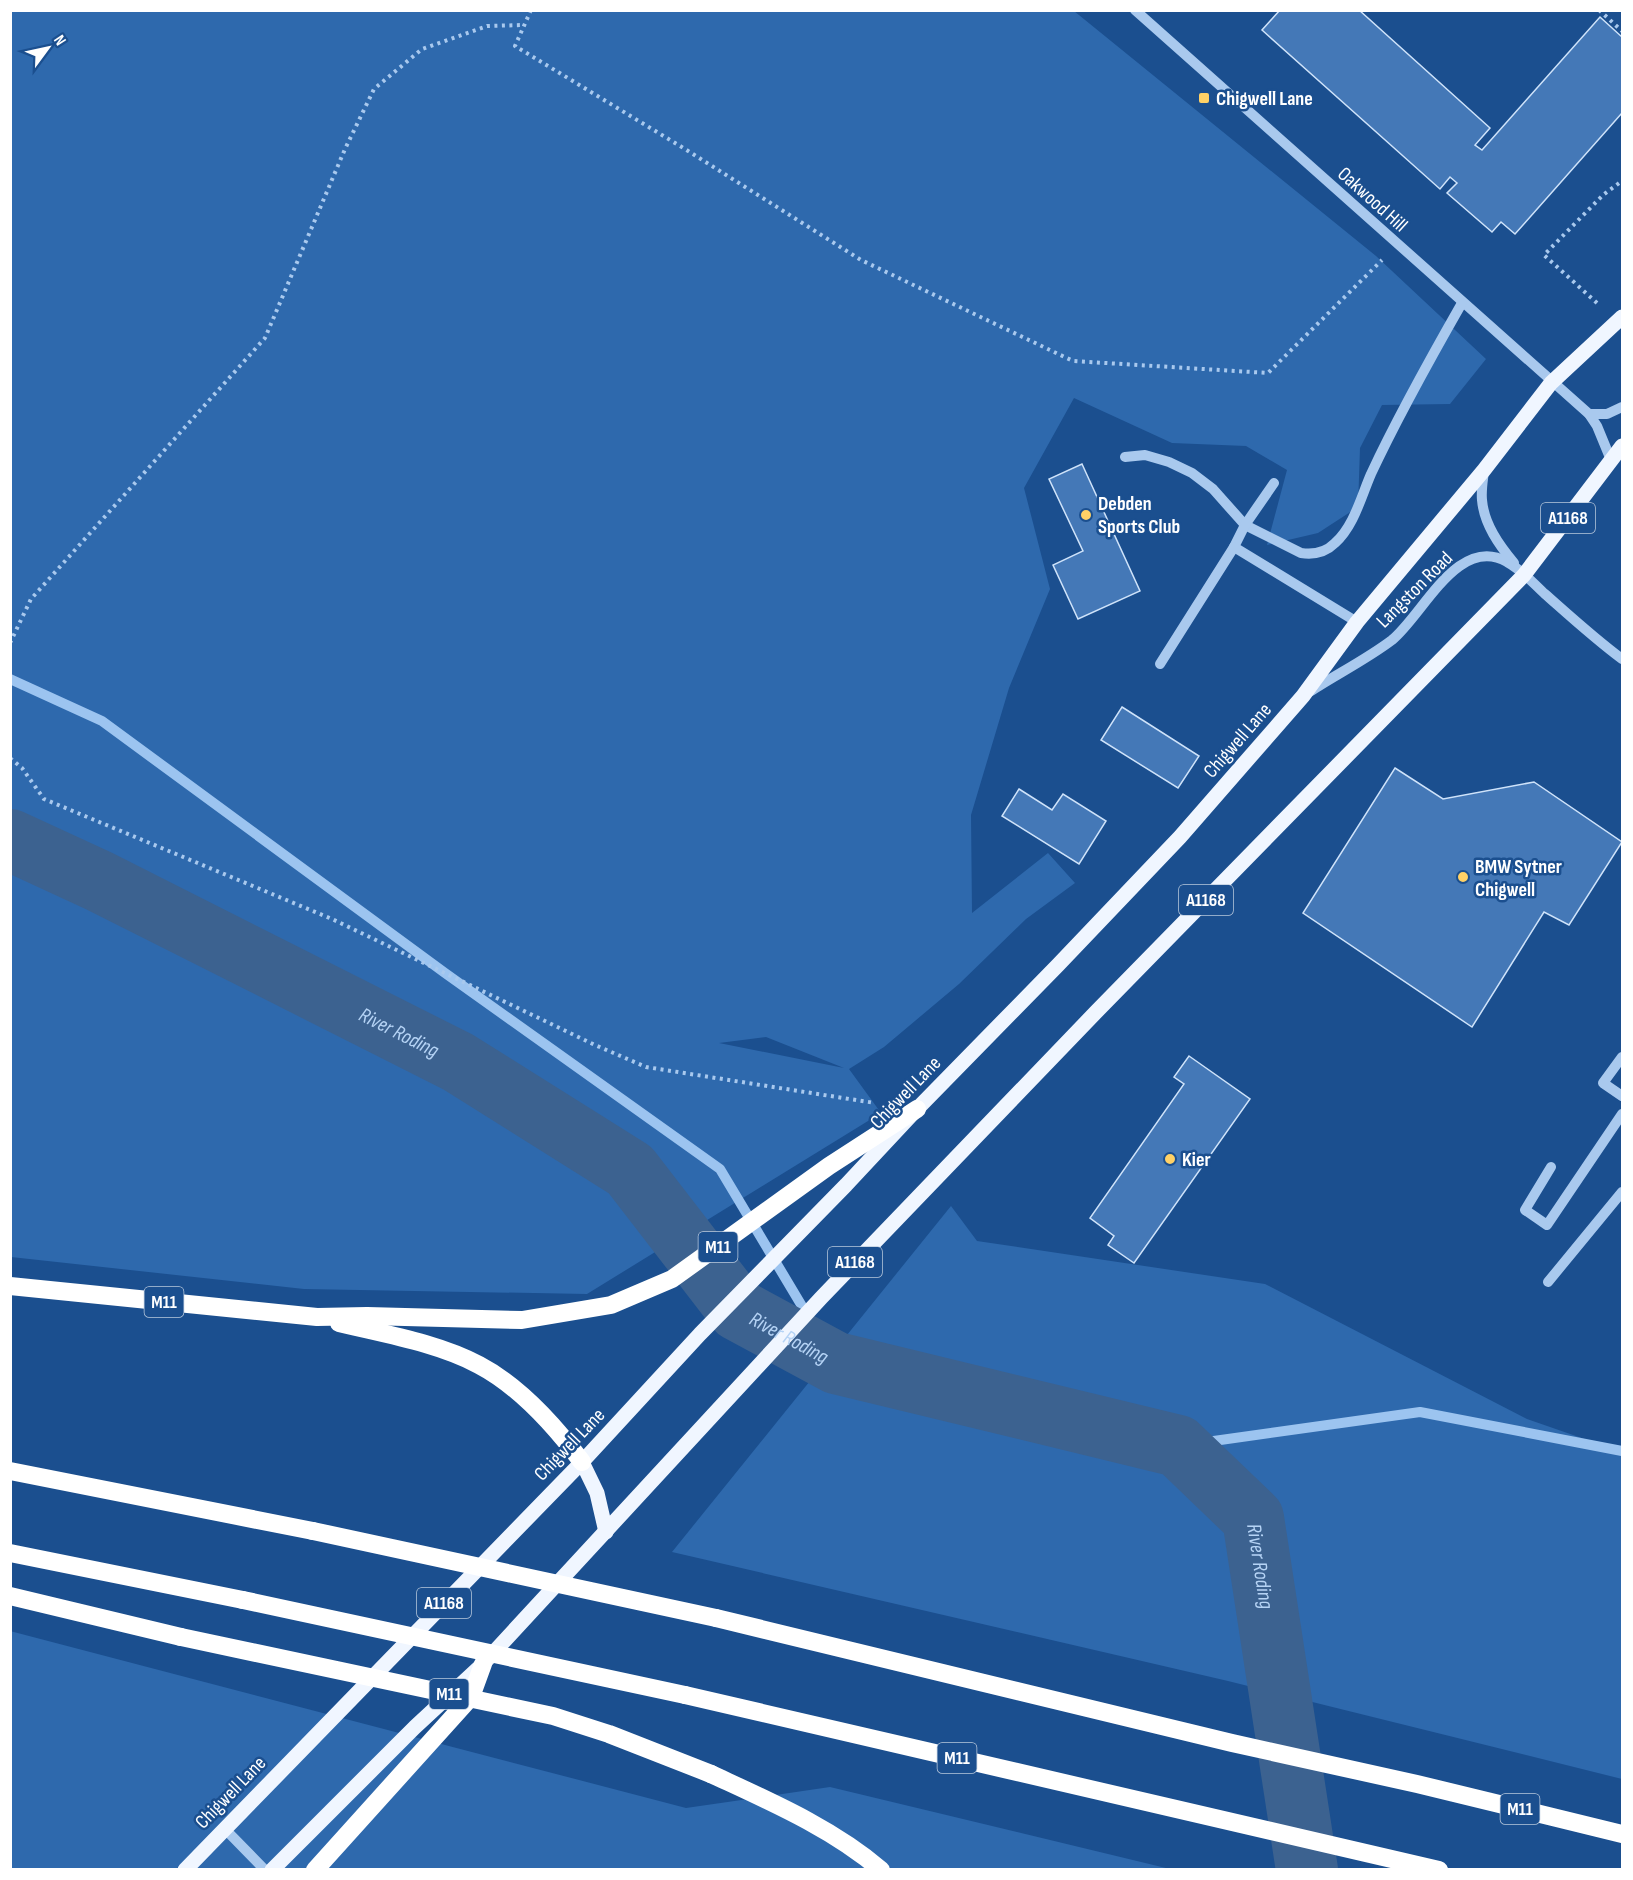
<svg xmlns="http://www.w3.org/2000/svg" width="1633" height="1880" font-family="'Sofia Sans Condensed',sans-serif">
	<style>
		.green { fill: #2e69ad; fill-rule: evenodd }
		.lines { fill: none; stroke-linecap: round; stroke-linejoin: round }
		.stream { stroke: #9cc4f0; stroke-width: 10 }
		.river { stroke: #3c6290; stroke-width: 62 }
		.building { fill: #4478b7; stroke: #cfe3fa; stroke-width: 1.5 }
		.path { stroke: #a9c9ee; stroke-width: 4; stroke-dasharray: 3 4.5; stroke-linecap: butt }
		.minor { stroke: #a9c9ee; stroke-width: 10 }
		.major { stroke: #f0f6ff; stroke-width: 15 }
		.highway { stroke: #fff; stroke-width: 18 }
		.highway-bridge { stroke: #fff; stroke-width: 18 }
		.poi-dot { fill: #ffd166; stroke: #1b4f8f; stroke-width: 2 }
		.labels { text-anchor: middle; stroke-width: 5; stroke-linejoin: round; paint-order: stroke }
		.shield { fill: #1b4f8f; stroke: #bbcadd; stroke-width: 1.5 }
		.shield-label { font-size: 18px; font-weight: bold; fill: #fff }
		.poi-label { font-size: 20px; font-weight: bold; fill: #fff; stroke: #1b4f8f; text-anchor: start }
		.street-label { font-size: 20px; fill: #fff; stroke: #1b4f8f }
		.water-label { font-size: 21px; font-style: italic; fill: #b5d3f5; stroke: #1b4f8f }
	</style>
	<rect width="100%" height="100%" fill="#1b4f8f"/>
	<g class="green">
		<path d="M11,11H1074L1376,256L1486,359L1450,404L1382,405L1360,448L1358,507L1318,533L1267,545L1287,470L1246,446L1172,443L1074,398L1024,488L1050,589L1009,688L971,815L972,913L1048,853L1075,883L1026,919L959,984L884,1047L849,1069L881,1113L587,1294L304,1289L11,1257ZM766,1037L844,1068L719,1043Z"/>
		<path d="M951,1206L977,1241L1265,1284L1527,1419L1622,1452V1779L1228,1681L672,1552Z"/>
		<path d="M10,1631L686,1808L830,1787L1170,1869H11Z"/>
	</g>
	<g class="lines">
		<g class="stream">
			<path d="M10,679L102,721L445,973L720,1169L836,1363"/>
			<path d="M1178,1446L1420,1412L1622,1451"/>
		</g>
		<path class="river" id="s1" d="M10,840L99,881L458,1062L630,1170L738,1310L836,1363L1178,1446L1253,1518L1307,1870"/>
	</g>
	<g class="building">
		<path d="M1280,10H1359L1490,128L1475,145L1482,150L1600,17L1622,37V113L1515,234L1501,222L1492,232L1447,193L1457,183L1450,177L1440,189L1262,30Z"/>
		<path d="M1082,464L1140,591L1078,619L1053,565L1083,551L1049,479Z"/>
		<path d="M1122,707L1199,756L1178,788L1101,740Z"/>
		<path d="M1395,768L1443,799L1534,782L1622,842L1569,925L1544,912L1472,1027L1303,913Z"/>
		<path d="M1019,789L1052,810L1063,794L1106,821L1079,864L1002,816Z"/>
		<path d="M1189,1056L1250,1099L1134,1263L1108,1245L1114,1236L1090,1218L1184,1084L1174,1077Z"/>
	</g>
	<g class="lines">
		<g class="path">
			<path d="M531,10L515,46L685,149L861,260L1073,361L1268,373L1382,260"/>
			<path d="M1599,10L1622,31"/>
			<path d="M1597,303L1544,255L1603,195L1622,181"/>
			<path d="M10,643L31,599L265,338L345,149L374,89L422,49L487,26L524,25"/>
			<path d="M10,758L22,768L44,799L332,919L595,1045L646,1067L875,1103"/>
		</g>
		<g class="minor">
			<path d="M1135,10L1589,414L1597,426L1611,460"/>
			<path d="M1589,414H1607L1622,407"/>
			<path d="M1125,457L1145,455L1169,462L1192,473L1213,489L1245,525L1301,553C1314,555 1326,552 1335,543C1354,526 1361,497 1371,474C1398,416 1430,359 1462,303"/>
			<path d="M1484,471C1483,480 1481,490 1482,500C1484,524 1499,545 1514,563"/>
			<path d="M1274,483L1245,525L1234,547L1357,622"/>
			<path d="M1160,664L1234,547"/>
			<path d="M1311,691C1337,674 1367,659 1392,640C1423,615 1458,534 1507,562C1522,570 1533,583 1545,594C1571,617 1595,639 1622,659"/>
			<path d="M1622,1057L1603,1083L1622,1096"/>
			<path d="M1551,1167L1525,1210L1547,1225L1622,1114"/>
			<path d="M1548,1282L1622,1192"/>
			<path d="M224,1828L265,1870"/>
		</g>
		<g class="major">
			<path d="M582,1462L597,1493L606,1532"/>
			<path d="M185,1870L582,1462L700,1334L846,1185L917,1109L1058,965L1180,837L1303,696L1357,622L1484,470L1551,383L1622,317"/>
			<path d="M272,1870L415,1727L483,1664L821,1298L1096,1012L1524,575L1622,446"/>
		</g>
		<g class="highway">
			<path d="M10,1286L317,1317L367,1316L522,1320L611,1305L672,1279L829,1166L917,1109"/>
			<path d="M339,1323C384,1334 438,1343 479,1365C519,1386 555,1426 582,1462"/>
			<path d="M10,1471L313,1531"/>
			<path d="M10,1553L243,1600"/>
			<path d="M10,1596L181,1637"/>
			<path d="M716,1618L1232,1743L1417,1784L1622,1834"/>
			<path d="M685,1695L1439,1870"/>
			<path d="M711,1774C769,1801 832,1828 881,1870"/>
			<path d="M315,1870L471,1697L483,1664"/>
		</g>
		<g class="highway-bridge">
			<path d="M313,1531L716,1618"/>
			<path d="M243,1600L685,1695"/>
			<path d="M181,1637L553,1716L609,1734L711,1774"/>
		</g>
	</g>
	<g class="poi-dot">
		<rect x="1198" y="92" width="12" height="12" rx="3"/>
		<circle cx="1086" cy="515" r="6"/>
		<circle cx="1463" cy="877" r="6"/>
		<circle cx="1170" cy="1159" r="6"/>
	</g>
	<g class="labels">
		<g class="shield">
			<rect x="1541" y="503" width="54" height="30" rx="4.5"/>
			<rect x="1179" y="885" width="54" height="30" rx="4.5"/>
			<rect x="698.5" y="1232" width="39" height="30" rx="4.5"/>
			<rect x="828" y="1247" width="54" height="30" rx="4.5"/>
			<rect x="144.5" y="1287" width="39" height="30" rx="4.5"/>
			<rect x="417" y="1588" width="54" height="30" rx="4.5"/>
			<rect x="429.5" y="1679" width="39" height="30" rx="4.5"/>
			<rect x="937.5" y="1743" width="39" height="30" rx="4.5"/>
			<rect x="1500.5" y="1794" width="39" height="30" rx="4.5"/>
		</g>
		<g class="shield-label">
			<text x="1568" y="524">A1168</text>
			<text x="1206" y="906">A1168</text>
			<text x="718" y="1253">M11</text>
			<text x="855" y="1268">A1168</text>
			<text x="164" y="1308">M11</text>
			<text x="444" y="1609">A1168</text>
			<text x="449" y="1700">M11</text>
			<text x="957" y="1764">M11</text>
			<text x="1520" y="1815">M11</text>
		</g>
		<g class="poi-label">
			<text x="1216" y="105">Chigwell Lane</text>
			<text x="1098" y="510">Debden<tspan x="1098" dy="23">Sports Club</tspan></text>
			<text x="1475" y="873">BMW Sytner<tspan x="1475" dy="23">Chigwell</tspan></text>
			<text x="1182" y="1166">Kier</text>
		</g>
		<g class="street-label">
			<text transform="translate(1373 199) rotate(42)" y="7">Oakwood Hill</text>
			<text transform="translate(1414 589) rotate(-45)" y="7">Langston Road</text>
			<text transform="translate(1237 740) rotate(-49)" y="7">Chigwell Lane</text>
			<text transform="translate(905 1092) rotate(-46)" y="7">Chigwell Lane</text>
			<text transform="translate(569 1444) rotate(-46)" y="7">Chigwell Lane</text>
			<text transform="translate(230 1792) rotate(-46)" y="7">Chigwell Lane</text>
		</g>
		<g class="water-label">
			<text dy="7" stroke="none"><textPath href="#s1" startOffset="434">River Roding</textPath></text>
			<text dy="7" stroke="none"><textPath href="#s1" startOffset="938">River Roding</textPath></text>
			<text dy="7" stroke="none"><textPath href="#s1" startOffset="1496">River Roding</textPath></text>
		</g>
	</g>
	<rect width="1633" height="1880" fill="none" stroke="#ffffff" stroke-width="24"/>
	<g transform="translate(48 48) rotate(57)" stroke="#1b4f8f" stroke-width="4.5" paint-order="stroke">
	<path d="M0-4.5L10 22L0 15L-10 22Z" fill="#ffffff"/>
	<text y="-9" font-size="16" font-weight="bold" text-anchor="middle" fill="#ffffff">N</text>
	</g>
</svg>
